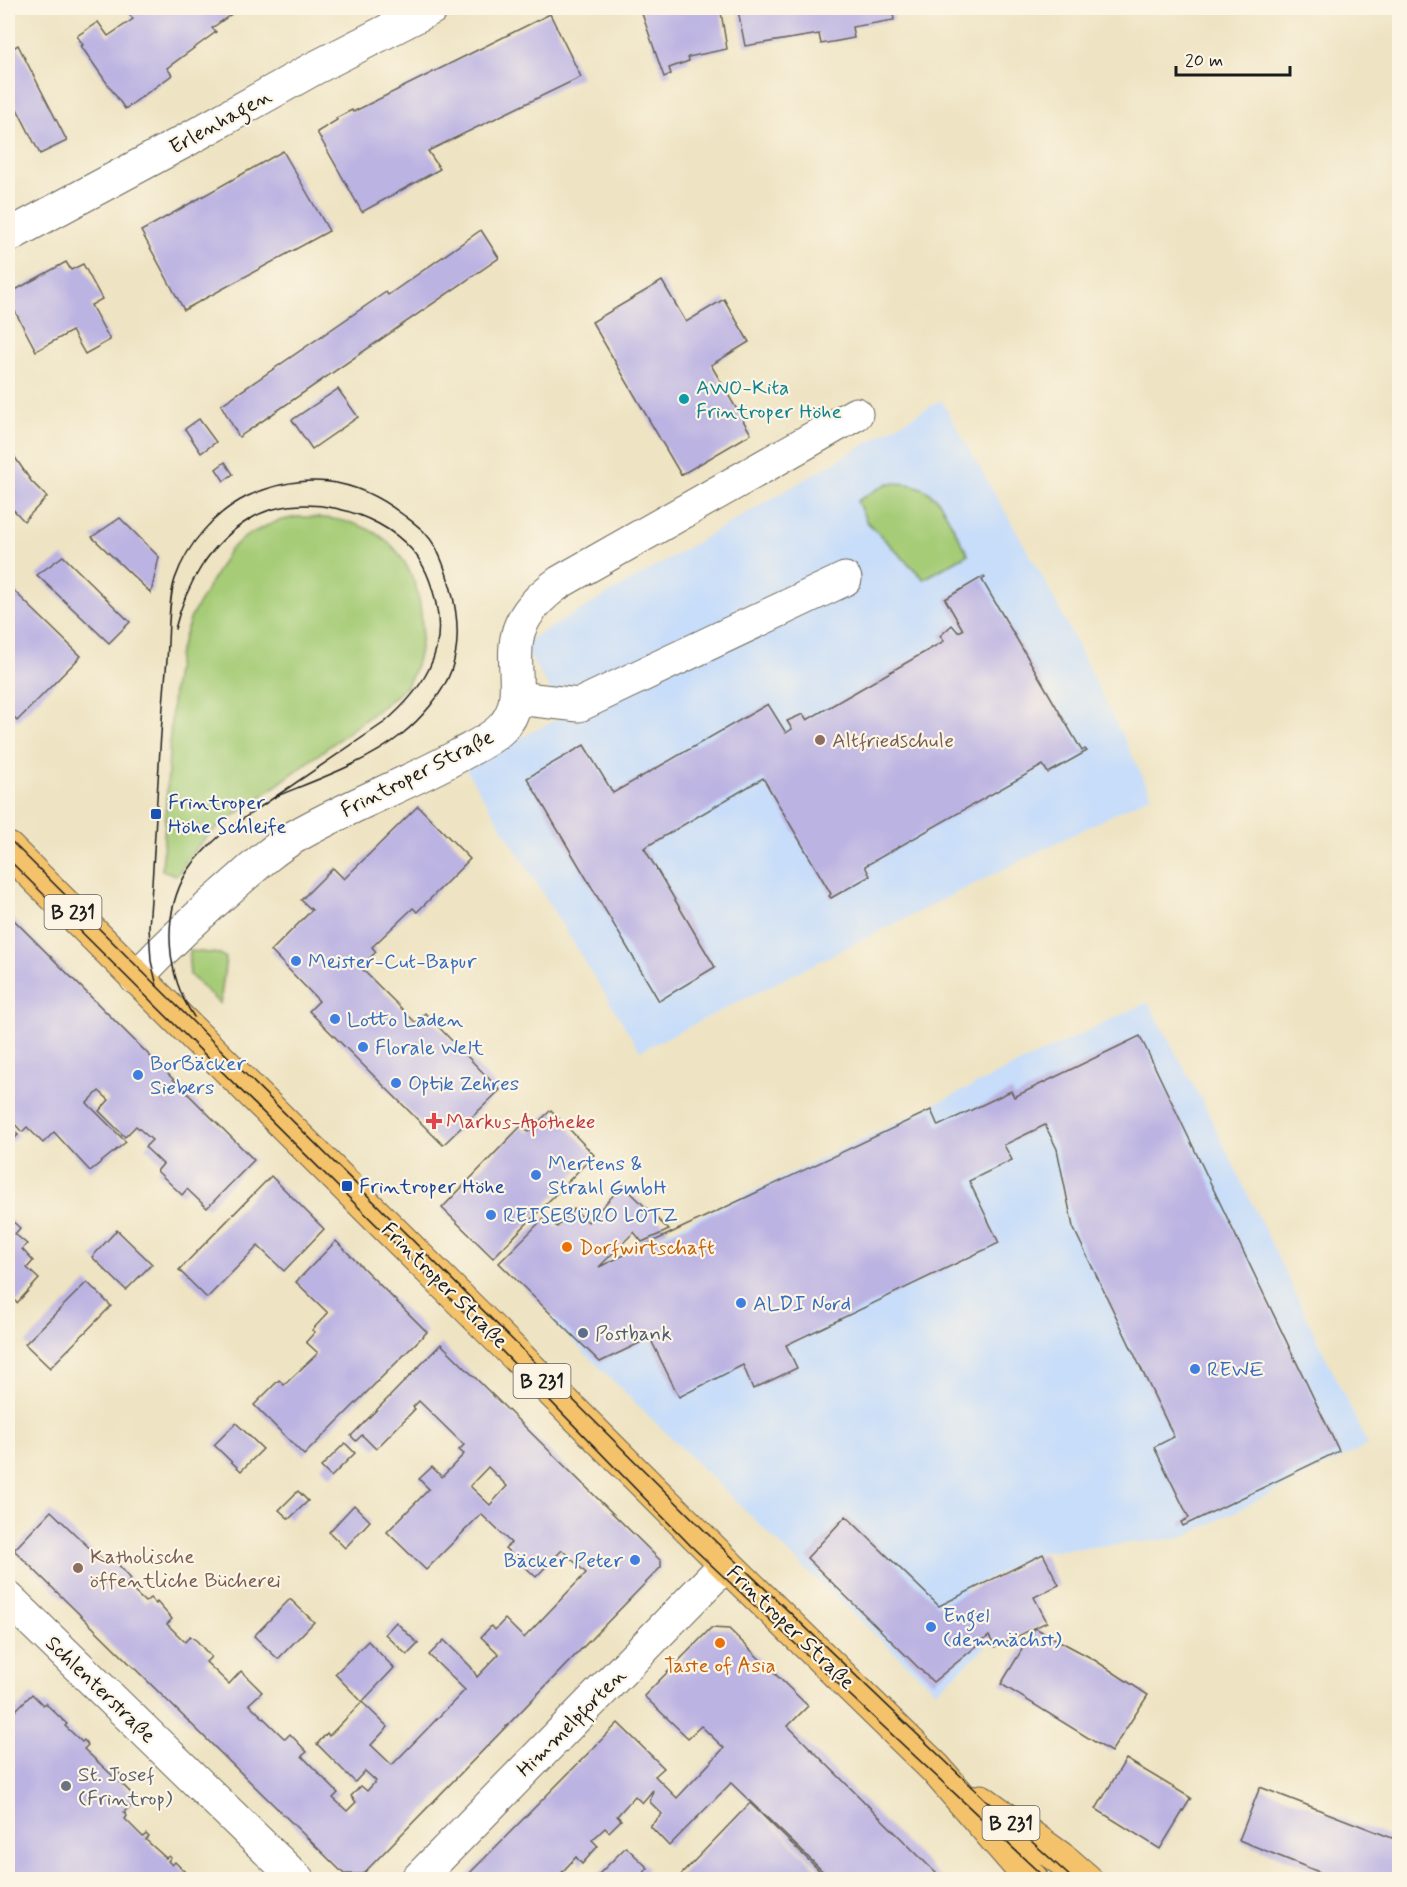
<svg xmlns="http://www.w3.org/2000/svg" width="1407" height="1887" font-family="Mynerve,sans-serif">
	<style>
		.built { fill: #c7ddf9 }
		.green { fill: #a6cc77; stroke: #61744a; stroke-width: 1.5 }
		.building { fill: #bbb3e2; fill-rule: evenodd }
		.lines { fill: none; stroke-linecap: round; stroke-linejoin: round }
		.minor-casing { stroke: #666256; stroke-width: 35 }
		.major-casing { stroke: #666256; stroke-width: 35 }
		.minor { stroke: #fff; stroke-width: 33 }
		.major { stroke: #f3c26a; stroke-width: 33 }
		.tram { stroke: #1c1c1c; stroke-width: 1.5 }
		.culture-dot { fill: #0f9aa8; stroke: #fcf5e5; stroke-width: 2 }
		.education-dot { fill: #8d6e63; stroke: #fcf5e5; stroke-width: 2 }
		.transit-dot { fill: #1a4fb4; stroke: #fcf5e5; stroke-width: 2 }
		.shop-dot { fill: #3f7fe0; stroke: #fcf5e5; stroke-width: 2 }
		.health-dot { fill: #e0444e; stroke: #fcf5e5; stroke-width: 2 }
		.food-dot { fill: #e8710a; stroke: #fcf5e5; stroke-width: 2 }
		.service-dot { fill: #5c6f8a; stroke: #fcf5e5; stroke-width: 2 }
		.worship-dot { fill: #6b7280; stroke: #fcf5e5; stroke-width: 2 }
		.labels { text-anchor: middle; stroke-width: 4.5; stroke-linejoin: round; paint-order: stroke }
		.shield { fill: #fcf5e5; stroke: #5f5d58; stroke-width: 1.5 }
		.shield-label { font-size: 20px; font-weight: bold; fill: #1c1c1c }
		.street-label { font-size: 21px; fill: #1c1c1c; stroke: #fcf5e5 }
		.culture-label { font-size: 21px; fill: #0d838f; stroke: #fcf5e5; text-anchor: start }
		.education-label { font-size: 21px; fill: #785e54; stroke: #fcf5e5; text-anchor: start }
		.transit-label { font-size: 21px; fill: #164399; stroke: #fcf5e5; text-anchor: start }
		.shop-label { font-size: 21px; fill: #366cbe; stroke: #fcf5e5; text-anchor: start }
		.health-label { font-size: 21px; fill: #be3a42; stroke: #fcf5e5; text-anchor: start }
		.food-label { font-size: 21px; fill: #c56008; stroke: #fcf5e5; text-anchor: start }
		.service-label { font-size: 21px; fill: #4e5e75; stroke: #fcf5e5; text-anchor: start }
		.worship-label { font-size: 21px; fill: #5b616d; stroke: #fcf5e5; text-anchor: start }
	</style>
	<rect width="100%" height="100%" fill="#fcf5e5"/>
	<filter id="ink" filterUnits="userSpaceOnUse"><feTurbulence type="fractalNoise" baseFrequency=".0167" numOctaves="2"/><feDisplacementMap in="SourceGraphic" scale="12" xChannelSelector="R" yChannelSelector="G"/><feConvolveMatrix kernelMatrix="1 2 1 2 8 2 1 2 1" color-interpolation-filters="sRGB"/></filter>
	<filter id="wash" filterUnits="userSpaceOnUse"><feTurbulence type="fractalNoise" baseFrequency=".008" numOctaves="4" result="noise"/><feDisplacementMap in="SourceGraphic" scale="24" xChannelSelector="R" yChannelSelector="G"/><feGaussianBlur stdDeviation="1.35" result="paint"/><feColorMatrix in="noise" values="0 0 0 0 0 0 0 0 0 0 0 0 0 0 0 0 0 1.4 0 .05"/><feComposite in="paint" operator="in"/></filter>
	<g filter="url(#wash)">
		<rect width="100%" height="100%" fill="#eee3c2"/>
		<g class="built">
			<path d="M941,400L1046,583L1152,795L640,1051L464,766L566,715L522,644Z"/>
			<path d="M1148,1002L1206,1108L1368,1445L1182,1538L1042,1552L966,1589L989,1636L985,1648L936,1691L811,1575L552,1321L605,1262Z"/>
		</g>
		<g class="green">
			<path d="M888,483C909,483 926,485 940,503L968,554L924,579L867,522L857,501Z"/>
			<path d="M297,517C324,517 353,519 377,534C423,562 434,638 408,683C404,690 395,696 388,702C348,733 307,763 266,793C231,820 202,831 179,873L176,875L162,870L173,690L179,652L191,617L230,549L248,535L264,527L278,521Z"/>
			<path d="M190,951L220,954L226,958L220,1004L190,975L189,962Z"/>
		</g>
		<g id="blocks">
			<g class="building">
				<path d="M138,8H240L212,28L216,32L167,68L172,75L125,109L81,46L83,45L77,36L98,22L108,36L133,19L129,14Z"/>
				<path d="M640,8H892L894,20L852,27L854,38L838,41L821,44L819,34L745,46L738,10L721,12L727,49L688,57L689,61L669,68L671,74L664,77Z"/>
				<path d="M550,14L581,77L428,151L440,169L362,212L317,132L337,120L336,118L352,110L353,112Z"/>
				<path d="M18,45L67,141L40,154L8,91V51Z"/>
				<path d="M283,151L329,231L184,310L141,231Z"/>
				<path d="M481,230L499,258L239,437L221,405L386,292L388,295Z"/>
				<path d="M66,262L71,270L83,264L102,299L91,305L110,340L85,354L72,331L36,351L8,298V294Z"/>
				<path d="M662,281L686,322L724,299L749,342L711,365L751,434L681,475L592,322Z"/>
				<path d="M338,389L358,417L312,449L292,420Z"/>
				<path d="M199,419L216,442L201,453L185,429Z"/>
				<path d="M14,456L31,481L47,497L24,521L8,504V462Z"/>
				<path d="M225,462L233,474L224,481L216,469Z"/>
				<path d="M120,518L159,557L151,593L92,537Z"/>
				<path d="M63,556L130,622L109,643L37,575Z"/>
				<path d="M984,576L985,578L982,580L1025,653L1082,751L1085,749L1087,751L1048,773L1043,765L865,866L870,876L831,898L829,896L831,894L763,778L644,848L715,967L659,1001L527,778L584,745L613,793L768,704L786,733L792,729L787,721L803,714L807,720L944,641L940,636L952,625L958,632L963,630L945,599Z"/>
				<path d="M8,585L81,656L17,721L8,711Z"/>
				<path d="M418,806L470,859L417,912L413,908L372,947L376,952L360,967L416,1023L425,1013L500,1090L443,1145L309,1011L319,1001L271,951L312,910L301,900L333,868L344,879Z"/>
				<path d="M8,914L254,1160L207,1208L187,1189L182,1195L157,1171L163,1164L145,1147L152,1140L136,1126L125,1137L99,1111L109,1100L99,1091L87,1103L126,1142L90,1171L54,1132L43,1143L27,1127L22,1132L8,1117Z"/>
				<path d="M1140,1036L1339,1451L1183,1526L1181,1522L1189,1518L1154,1447L1174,1437L1073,1227L1057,1149L1045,1125L1004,1145L1012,1160L969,1181L999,1243L786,1345L797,1368L753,1389L743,1365L679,1397L650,1338L600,1362L499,1263L546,1216L557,1227L574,1209L588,1222L623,1185L669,1230L642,1242L634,1232L599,1267L931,1110L938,1126L1011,1091L1014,1097Z"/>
				<path d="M551,1110L594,1155L493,1258L442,1208L521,1126L528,1132Z"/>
				<path d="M8,1125L18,1135L8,1145Z"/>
				<path d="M271,1176L324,1229L284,1271L258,1246L207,1298L179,1270Z"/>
				<path d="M8,1217L20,1228L15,1234L27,1244L22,1249L33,1261L27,1268L39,1279L17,1303L8,1294Z"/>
				<path d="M117,1230L152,1264L126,1290L92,1257Z"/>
				<path d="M336,1241L427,1332L304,1455L254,1405L279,1380L284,1385L318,1353L306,1342L315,1332L312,1330L328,1313L296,1282Z"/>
				<path d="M87,1282L111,1306L50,1368L25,1344Z"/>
				<path d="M441,1344L661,1561V1567L363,1874H344L14,1550L51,1511L105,1563L109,1558L114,1563L116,1562L131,1579L126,1584L145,1602L150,1598L156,1604L157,1602L172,1619L167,1624L185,1642L190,1636L197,1641L211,1657L206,1662L229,1684L241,1671L262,1692L249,1704L285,1739L290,1734L307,1752L302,1756L338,1793L333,1798L347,1811L356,1802L351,1796L361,1786L367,1791L376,1781L365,1771L355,1782L317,1744L327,1733L329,1736L362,1702L388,1727L371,1745L392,1765L465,1690L429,1655L444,1640L471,1667L477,1677L499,1654L481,1637L491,1626L495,1630L505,1619L524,1638L586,1573L562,1550L536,1577L505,1548L511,1543L481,1514L426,1570L387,1532L429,1489L419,1479L432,1467L442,1477L464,1454L459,1450L464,1445L419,1401L413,1407L415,1409L376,1449L362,1435L356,1441L351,1436ZM488,1467L507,1486L490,1505L470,1486Z"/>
				<path d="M236,1423L263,1449L241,1471L214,1445Z"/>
				<path d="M345,1443L355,1453L331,1477L321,1467Z"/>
				<path d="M298,1491L308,1501L289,1519L279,1510Z"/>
				<path d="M354,1505L370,1521L345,1548L329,1532Z"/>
				<path d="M846,1516L939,1606L1043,1554L1059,1585L1034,1597L1047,1622L995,1647L989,1636L933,1682L807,1558Z"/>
				<path d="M290,1599L314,1622L278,1659L254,1636Z"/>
				<path d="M396,1622L418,1644L407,1655L385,1634Z"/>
				<path d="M711,1628L729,1629L808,1706L788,1726L943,1880H832L731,1783L669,1846L650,1826L662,1814L650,1802L653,1790L642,1803L635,1796L617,1816L621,1820L609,1832L605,1828L592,1840L598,1846L582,1864L576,1857L555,1880H463L618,1723L664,1768L655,1776L677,1798L724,1748L701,1726L688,1738L644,1696Z"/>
				<path d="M1035,1628L1093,1659L1148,1695L1111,1752L1001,1684Z"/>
				<path d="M368,1641L394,1668L362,1702L335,1674Z"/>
				<path d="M32,1694L43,1705L45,1703L67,1724L65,1726L82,1742L84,1740L88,1745L84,1749L115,1778L119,1773L123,1778L119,1781L137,1799L124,1812L127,1816L125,1819L143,1837L146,1834L149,1837L146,1840L166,1858L169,1856L171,1858L168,1861L172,1865L175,1862L187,1874L184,1877L187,1879L190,1877L193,1880H14L8,1874V1729L13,1723L8,1718Z"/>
				<path d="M1126,1759L1191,1798L1160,1849L1096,1809Z"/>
				<path d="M1260,1787L1400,1841V1880H1339L1239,1840Z"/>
				<path d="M750,1803L829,1880H676Z"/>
				<path d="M626,1847L648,1868L637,1880H593Z"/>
			</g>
		</g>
	</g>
	<g filter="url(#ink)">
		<use href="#blocks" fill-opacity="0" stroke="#666256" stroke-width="1.5"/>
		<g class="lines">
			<defs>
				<g id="minor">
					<path d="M8,236L183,142L311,70L432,8"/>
					<path d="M516,698L579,705L845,579"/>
					<path d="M136,978C168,944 203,911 238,881C256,865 275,848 296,836C348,806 405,785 458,756C472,748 490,740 501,729C529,702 508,664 519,630C526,610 543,594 560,582L856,414"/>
					<path d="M8,1598L298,1880"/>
					<path d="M417,1880L726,1564"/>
				</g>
				<g id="major">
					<path d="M8,849L734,1572L935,1768L1032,1880"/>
					<path d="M981,1801L1064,1861L1086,1880"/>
				</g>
			</defs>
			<use href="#minor" class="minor-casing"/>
			<use href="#major" class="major-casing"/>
			<use href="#minor" class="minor"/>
			<use href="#major" class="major"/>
			<g class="tram">
				<path d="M175,629C186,584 210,543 250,519C298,490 376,509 412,550C426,566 432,584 436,604C447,654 422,690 385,722L225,831C211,844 197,856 187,872C161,915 166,975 194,1017"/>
				<path d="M8,838L711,1537L988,1802L1074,1880"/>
				<path d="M8,859L465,1313L691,1546L1047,1880"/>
				<path d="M157,986L151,961L149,927C156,838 158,749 167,660C169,637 168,600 175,579C187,544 215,512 248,496C304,471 354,477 402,514C410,520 419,526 426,534C439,548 446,571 451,589C458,615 460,645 451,671C442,695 421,719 401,735C368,762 316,780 277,796"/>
			</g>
		</g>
	</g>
	<circle class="culture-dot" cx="684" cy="399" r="6"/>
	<g class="education-dot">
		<circle cx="820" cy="740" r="6"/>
		<circle cx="78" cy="1568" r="6"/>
	</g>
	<g class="transit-dot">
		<rect x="150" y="808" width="12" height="12" rx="3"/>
		<rect x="341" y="1180" width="12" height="12" rx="3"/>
	</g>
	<g class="shop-dot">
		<circle cx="296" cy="961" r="6"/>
		<circle cx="335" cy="1019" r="6"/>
		<circle cx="363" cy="1047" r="6"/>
		<circle cx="138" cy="1075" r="6"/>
		<circle cx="396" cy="1083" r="6"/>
		<circle cx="536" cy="1175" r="6"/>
		<circle cx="491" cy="1215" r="6"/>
		<circle cx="741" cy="1303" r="6"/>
		<circle cx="1195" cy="1369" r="6"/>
		<circle cx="635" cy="1560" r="6"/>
		<circle cx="931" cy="1627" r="6"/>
	</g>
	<path class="health-dot" d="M431 1112h6v6h6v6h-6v6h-6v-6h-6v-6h6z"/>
	<g class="food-dot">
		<circle cx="567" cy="1247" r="6"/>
		<circle cx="720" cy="1643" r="6"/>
	</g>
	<circle class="service-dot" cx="583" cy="1333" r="6"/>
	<circle class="worship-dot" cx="66" cy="1786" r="6"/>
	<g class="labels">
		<g class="shield">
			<rect x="44.5" y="895" width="57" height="34" rx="4.5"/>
			<rect x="513.5" y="1364" width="57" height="34" rx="4.5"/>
			<rect x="982.5" y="1806" width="57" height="34" rx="4.5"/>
		</g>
		<g class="shield-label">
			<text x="73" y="919">B 231</text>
			<text x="542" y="1388">B 231</text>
			<text x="1011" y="1830">B 231</text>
		</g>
		<g class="street-label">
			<text transform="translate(220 121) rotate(-29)" y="7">Erlenhagen</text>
			<text transform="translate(417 773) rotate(-27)" y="7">Frintroper Straße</text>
			<text transform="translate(445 1285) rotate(45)" y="7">Frintroper Straße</text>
			<text transform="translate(791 1627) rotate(44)" y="7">Frintroper Straße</text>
			<text transform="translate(101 1689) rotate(44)" y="7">Schlenterstraße</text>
			<text transform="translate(571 1722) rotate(-45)" y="7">Himmelpforten</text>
		</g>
		<g class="culture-label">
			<text x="696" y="394">AWO-Kita<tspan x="696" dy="24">Frintroper Höhe</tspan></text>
		</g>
		<g class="education-label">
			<text x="832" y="747">Altfriedschule</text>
			<text x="90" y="1563">Katholische<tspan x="90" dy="24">öffentliche Bücherei</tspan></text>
		</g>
		<g class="transit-label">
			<text x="168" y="809">Frintroper<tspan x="168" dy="24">Höhe Schleife</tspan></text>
			<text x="359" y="1193">Frintroper Höhe</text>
		</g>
		<g class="shop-label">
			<text x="308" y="968">Meister-Cut-Bapur</text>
			<text x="347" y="1026">Lotto Laden</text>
			<text x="375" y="1054">Florale Welt</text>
			<text x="150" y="1070">BorBäcker<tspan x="150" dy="24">Siebers</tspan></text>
			<text x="408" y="1090">Optik Zehres</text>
			<text x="548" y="1170">Mertens &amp;<tspan x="548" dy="24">Strahl GmbH</tspan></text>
			<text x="503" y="1222">REISEBÜRO LOTZ</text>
			<text x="753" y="1310">ALDI Nord</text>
			<text x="1207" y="1376">REWE</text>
			<text x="623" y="1567" text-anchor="end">Bäcker Peter</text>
			<text x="943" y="1622">Engel<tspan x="943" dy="24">(demnächst)</tspan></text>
		</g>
		<g class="health-label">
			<text x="446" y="1128">Markus-Apotheke</text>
		</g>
		<g class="food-label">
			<text x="579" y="1254">Dorfwirtschaft</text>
			<text x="720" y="1672" text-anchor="middle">Taste of Asia</text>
		</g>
		<g class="service-label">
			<text x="595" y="1340">Postbank</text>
		</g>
		<g class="worship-label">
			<text x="78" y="1781">St. Josef<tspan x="78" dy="24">(Frintrop)</tspan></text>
		</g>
	</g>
	<rect width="1407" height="1887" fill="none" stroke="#fcf5e5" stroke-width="30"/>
	<path d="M1176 66v9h114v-9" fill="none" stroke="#1c1c1c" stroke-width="3"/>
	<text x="1185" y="66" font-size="18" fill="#1c1c1c" stroke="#fcf5e5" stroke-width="4.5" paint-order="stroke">20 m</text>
</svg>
